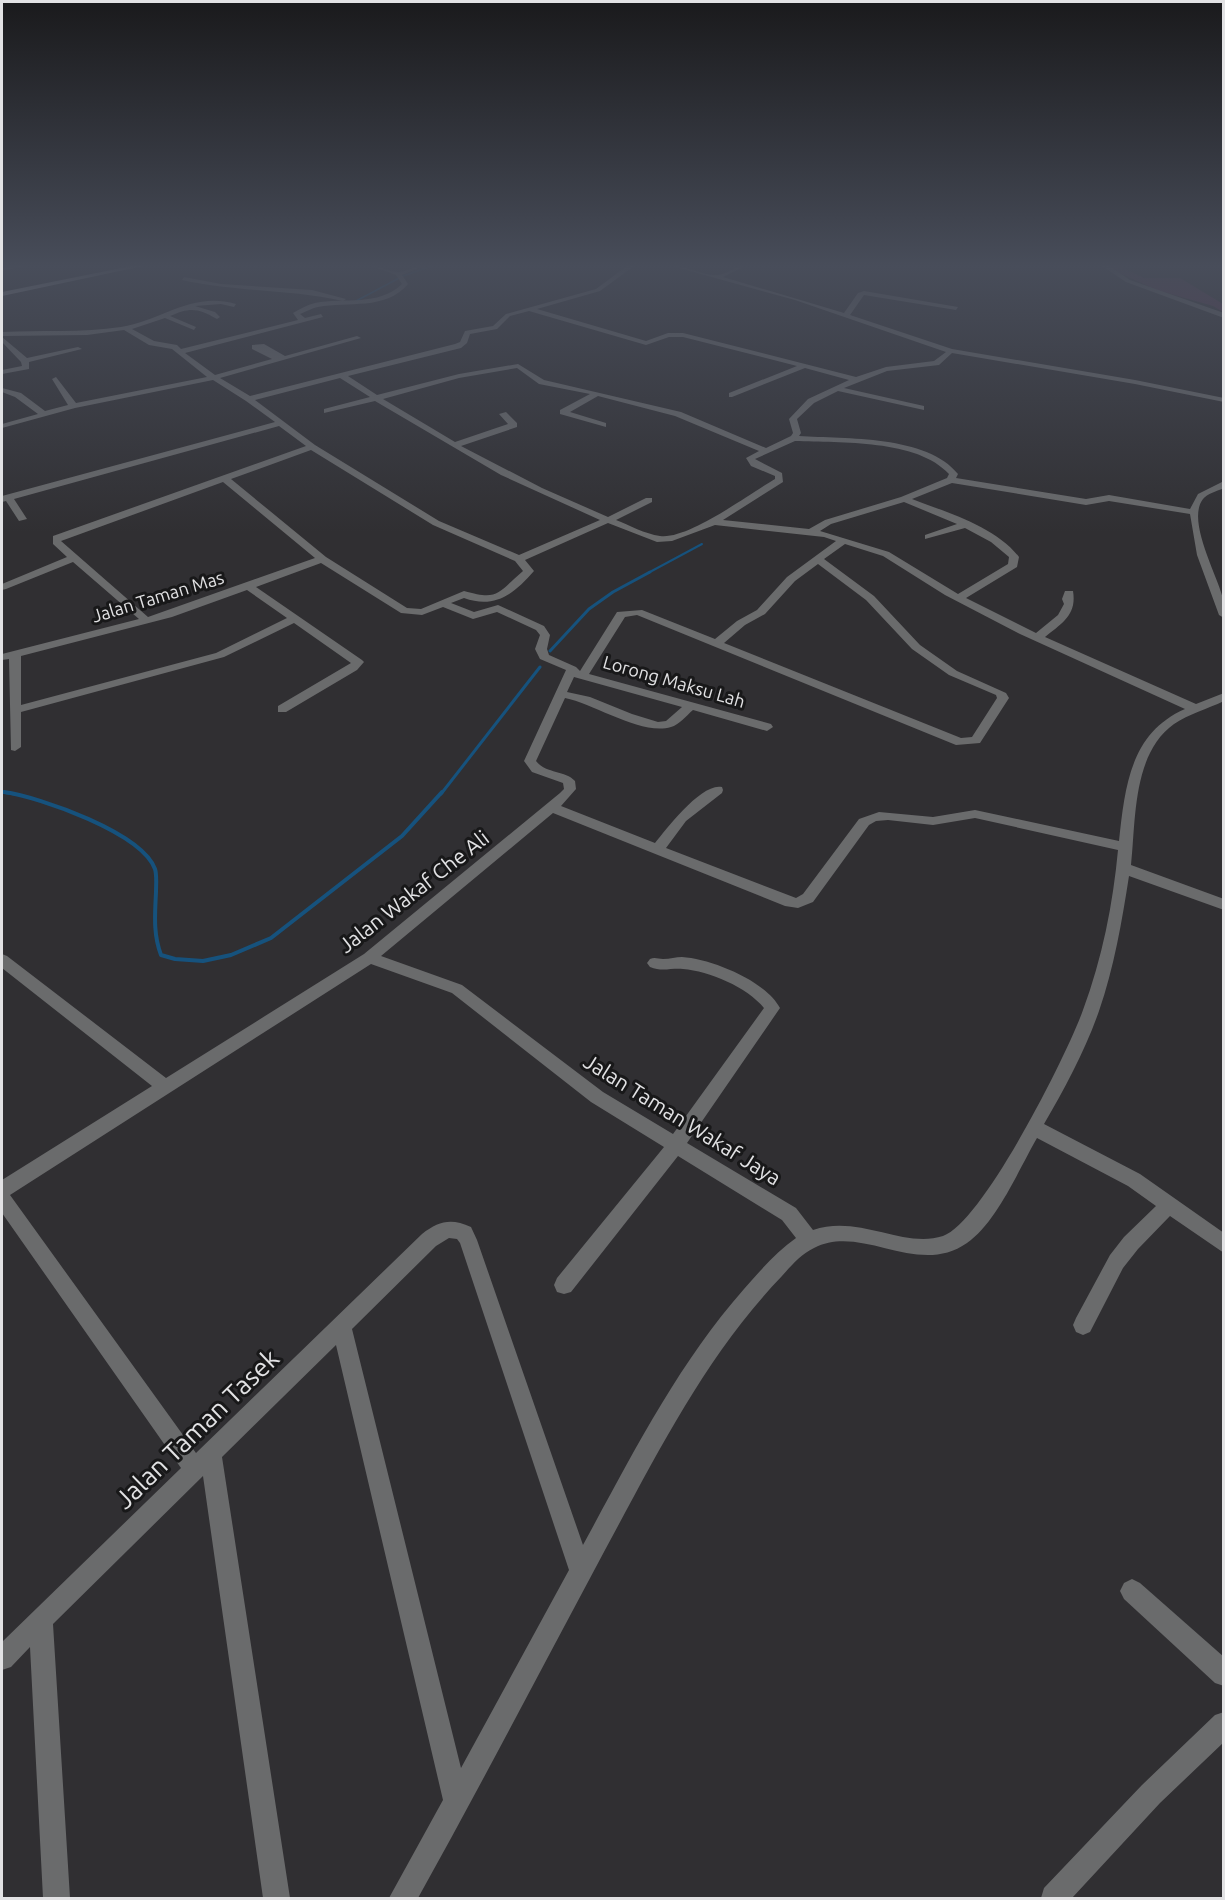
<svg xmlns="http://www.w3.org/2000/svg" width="1225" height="1900" font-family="Ubuntu,sans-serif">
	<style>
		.green { fill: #59314e }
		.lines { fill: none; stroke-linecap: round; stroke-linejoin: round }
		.stream-far3 { stroke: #16527d; stroke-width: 1.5 }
		.stream-far2 { stroke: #16527d; stroke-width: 2 }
		.stream-far1 { stroke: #16527d; stroke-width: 3 }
		.stream { stroke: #16527d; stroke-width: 4 }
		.minor { fill: #6a6b6c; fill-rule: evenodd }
		.major { fill: #a3a5a8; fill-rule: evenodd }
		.labels { text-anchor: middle; stroke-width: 6; stroke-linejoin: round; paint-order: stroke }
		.far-street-label { font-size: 18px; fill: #e2e2e4; stroke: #181819 }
		.street-label { font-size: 21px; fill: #e2e2e4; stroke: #181819 }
		.near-street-label { font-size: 26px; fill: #e2e2e4; stroke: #181819 }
	</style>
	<rect width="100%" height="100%" fill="#302f32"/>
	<path class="green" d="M1112,266H1119L1144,278H1180L1223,304V312L1213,306L1157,290L1113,270L1110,268Z"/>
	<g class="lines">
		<path class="stream-far3" d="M356,301L403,276L432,266"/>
		<path class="stream-far2" d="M648,573L702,544"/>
		<g class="stream-far1">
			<path d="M550,651L589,609L613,592L650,572"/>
			<path d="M2,792L14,794"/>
			<path d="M441,794L540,667"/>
		</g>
		<path class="stream" d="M4,792C40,797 142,833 155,869C157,875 156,885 156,892C155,914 153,934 161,955L175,959L203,961L231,955L271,938L402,836L442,792"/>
		<g class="minor">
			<path d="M25,266L2,271V267Z"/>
			<path d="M372,266C381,266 389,272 398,272C406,272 414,266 423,266L402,275L408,284C385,311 348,301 318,307C312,308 305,312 300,314L305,318L321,314L323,317L185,353L215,375L272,359L252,349V345L264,344L285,356L357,336L361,338L220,378L250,396L455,344L460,342L465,331L493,326L506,314L596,289L627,266H634L600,291L537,309L646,341L668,333H683L856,377L886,367L934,361L946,352L795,300L672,266C687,266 704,276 717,275C727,275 734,266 745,266L723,277L844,313L858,293L864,291L958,307L956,310L864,295L850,315L952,349L1135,380L1224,398V402L1135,384L952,353L939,365L887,371L844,388L924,406V410L838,391L814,403L797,419L801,433L799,436C846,439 927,435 958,474L956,478L1086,499L1109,495L1190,509L1198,494L1224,481V488C1217,491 1207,494 1203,499C1186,521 1218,576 1223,599C1225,605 1224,612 1224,618L1219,615L1197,555L1190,514L1109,501L1086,505L952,483L912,499C948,513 995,526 1019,557L1017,567L966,598L1036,633L1058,615L1064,604L1062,599L1065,591H1073C1077,615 1062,623 1045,637L1196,704L1224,693V701C1207,709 1189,714 1174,724C1132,754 1136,821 1131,865L1224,899V910L1129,876C1122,921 1114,968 1099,1011C1085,1051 1065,1088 1044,1124L1140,1174L1224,1233V1253L1170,1216L1138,1249L1123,1268L1090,1332L1083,1335L1076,1332L1073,1325L1076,1318L1110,1255L1124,1237L1156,1206L1128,1186L1037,1138C1019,1169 997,1222 967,1243C917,1278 862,1223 814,1248C801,1254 791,1266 782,1276C706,1355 657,1454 605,1550C543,1666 482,1783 418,1898H389L443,1800L336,1345L222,1457L290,1898H263L203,1476L53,1624L70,1898H43L30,1647L11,1667L2,1670V1642L181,1468L2,1213V1180L152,1086L2,968V954L7,956L166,1078L364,954L560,793L564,789L563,783L532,772L524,761L566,670L540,659L535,649L540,635L536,630L497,612L473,619L443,607L422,615L401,613L321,563L256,587L362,660L364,662L357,670L286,712H278V706L351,663L294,623L224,657L21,712V747L15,751L11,750L9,659L2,660V654L139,619L73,562L6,589L2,590V584L67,557L53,544V536L306,446L279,426L14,499L27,519L19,521L6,501L2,502V496L275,422L246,401L213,380L75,408L2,428V424L38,414L15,397L2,392V388L21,393L45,411L68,405L52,379L56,377L76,403L207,377L172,349L149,345L124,330L87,335L2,336V332C41,330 82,333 121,327C163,320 192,291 236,304L234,307L221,304L195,306L215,312L220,317L217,319C198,308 190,307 170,316L196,327L194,330L165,318L132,329L154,341L177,345L181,349L298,320L293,313C300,309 307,305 315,303C344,297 378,307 402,284L396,275ZM529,311L646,345L669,337H683L797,366L729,393V397H732L805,368L849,380L808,399L789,419L793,433L791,436L766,448L681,412L544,380L518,364L459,374L377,395L348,376L461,348L467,343L470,334L497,329L510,316ZM517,368L539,384L590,394L560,410V414L606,427V423L570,412L598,396L675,416L759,451L746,458L751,466L775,476V479C749,494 688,540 660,536C645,534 629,525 616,520L652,502V498H646L608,517L542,488L461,446L517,427V423L506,412L499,414L508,424L455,442L383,399L459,378ZM340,378L370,397L324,409V413L375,401L501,475L600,520L519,555L439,521L315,445L255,400ZM795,441C841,443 917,439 949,474L947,478L901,497L825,520L809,529L723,520L783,482L782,473L755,459ZM311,450L433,525L515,561L523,571C497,593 499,601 464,591L421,609L407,608L326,557L231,479ZM223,482L315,558L148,617L61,541ZM904,502L957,524L925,535V539L965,528L991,542L1009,557L1008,564L958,594L889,552L820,531L831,524ZM608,523L657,542L672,541L715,525L824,537L836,541L787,577L757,610L737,621L715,639L642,610L617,612L580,671L576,667L549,655L547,649L550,635L544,626L498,605L474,612L451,603L464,598C495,609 514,594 534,571L525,560ZM845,544L883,556L945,595L1020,634L1185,709C1130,733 1125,787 1119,841L975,810L933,817L879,812L859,819L803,894L796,898L666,848L686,821L722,793L723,790L722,787C702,782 666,829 655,843L561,806L576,789L575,781C565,770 546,774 536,761L565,698C595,704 642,736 671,727C679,725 686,716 693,710L767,731L773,727L771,724L589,674L625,617L637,615L956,745L980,743L1009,698L1006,693L957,671L920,645L874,596L824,559ZM818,564L866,600L912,649L949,675L996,695L997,698L972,737L961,738L724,643L745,625L765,614L795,581ZM247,590L287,618L216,653L21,705V656L172,617ZM574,677L682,707L666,721L658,722L632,714L590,697L567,692ZM553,813L785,906L798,908L813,902L869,825L876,821L888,820L933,825L975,818L1118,850C1113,904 1102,959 1083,1010C1068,1053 983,1222 943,1236C903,1249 859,1214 813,1230L796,1208L687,1143L780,1008C766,981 712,959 682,957C676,957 670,959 663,959C658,959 655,957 650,959L647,963L650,967C662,972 670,968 683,969C709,971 747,987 764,1008L673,1134L603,1092L462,985L381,956ZM371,964L452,993L591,1102L664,1147L557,1278L554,1285L557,1292L564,1294L571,1292L678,1156L782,1220L796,1238C776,1252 760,1271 744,1289C677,1365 631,1457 583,1545L477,1240L471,1227C451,1218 439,1221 422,1234L196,1453L10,1195ZM449,1238L457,1239L460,1243L569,1570L461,1768L352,1329L436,1246Z"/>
			<path d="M1102,266H1109L1130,280L1224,313V318L1126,282Z"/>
			<path d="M184,277L221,284L312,290L346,299L343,301C290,289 235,292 182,280Z"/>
			<path d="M2,337L27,358L78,347L82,349L29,362V369L2,374V370L22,366L21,362L2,342Z"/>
			<path d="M1132,1579L1140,1583L1224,1657V1686L1215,1683L1124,1599L1120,1591L1124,1583Z"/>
			<path d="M1224,1712V1742L1160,1803L1072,1898H1041L1044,1888L1142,1785L1215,1715Z"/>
		</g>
		<path class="major" d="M131,266H143L2,296V292Z"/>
	</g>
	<linearGradient id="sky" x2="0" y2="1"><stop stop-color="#1a1a1c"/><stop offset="0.5" stop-color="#484d5a"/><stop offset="1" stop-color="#484d5a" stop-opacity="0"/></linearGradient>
	<rect width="1225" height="532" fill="url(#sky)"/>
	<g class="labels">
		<g class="far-street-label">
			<text transform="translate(158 597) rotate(-17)" y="6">Jalan Taman Mas</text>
			<text transform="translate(674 682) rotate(16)" y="6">Lorong Maksu Lah</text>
		</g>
		<g class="street-label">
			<text transform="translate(414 892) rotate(-38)" y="7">Jalan Wakaf Che Ali</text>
			<text transform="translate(682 1120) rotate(32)" y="7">Jalan Taman Wakaf Jaya</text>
		</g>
		<g class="near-street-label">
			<text transform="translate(197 1429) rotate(-44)" y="9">Jalan Taman Tasek</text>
		</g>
	</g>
	<rect width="1225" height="1900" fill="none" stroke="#e2e2e4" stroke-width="6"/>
</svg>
